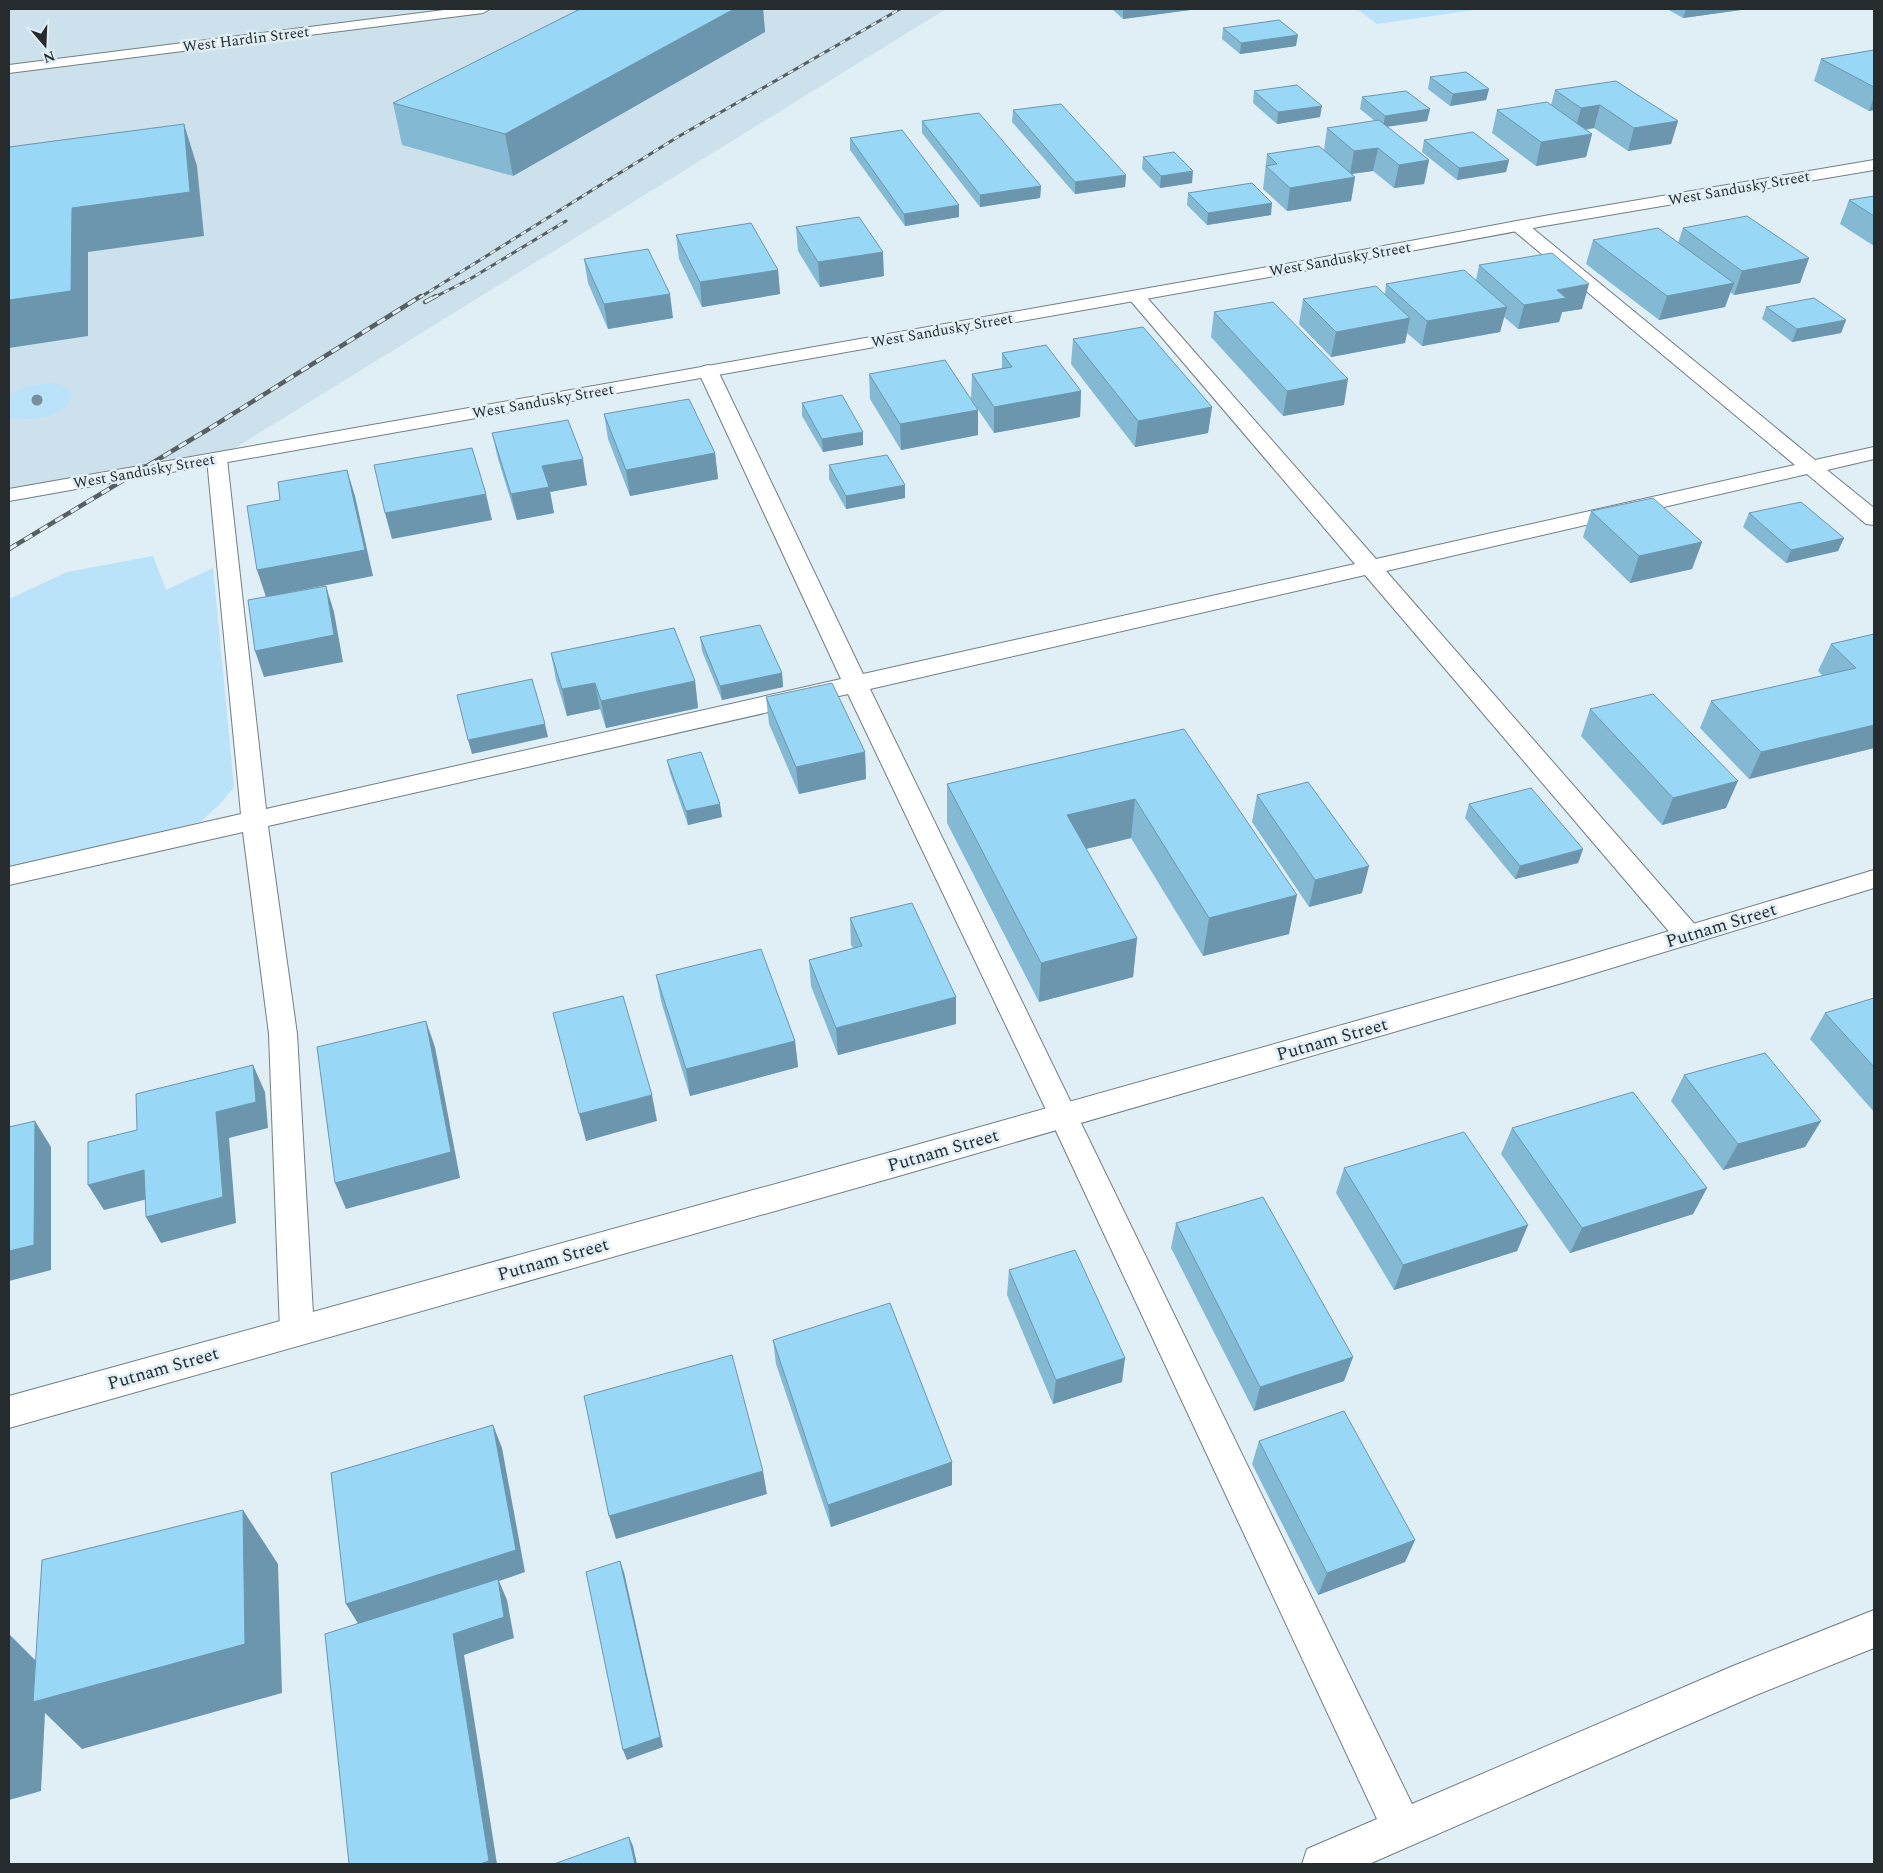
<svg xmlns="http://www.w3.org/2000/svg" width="1883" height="1873" font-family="Spectral,serif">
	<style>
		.built { fill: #cde1ed }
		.green { fill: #bae2f8 }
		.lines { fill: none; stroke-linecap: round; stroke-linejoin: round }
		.lane-casing { stroke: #717e84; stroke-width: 2 }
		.street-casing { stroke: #717e84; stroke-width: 2 }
		.secondary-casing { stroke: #717e84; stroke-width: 2 }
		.lane { fill: #fff; fill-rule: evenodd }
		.street { fill: #fff; fill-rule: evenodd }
		.secondary { fill: #fff; fill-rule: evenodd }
		.rail-far1-casing { stroke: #575f63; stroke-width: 3 }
		.rail-casing { stroke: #575f63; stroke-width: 4.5 }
		.rail-far1 { stroke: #e0eef6; stroke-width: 2; stroke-dasharray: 6; stroke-linecap: butt }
		.rail { stroke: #e0eef6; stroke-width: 3; stroke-dasharray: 9; stroke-linecap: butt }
		.tree { fill: #758f9c }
		.wall { fill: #84b9d4 }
		.shaded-wall { fill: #6b96ad }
		.building { fill: #99d7f7; stroke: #6b96ad }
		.labels { text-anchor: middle; stroke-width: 5; stroke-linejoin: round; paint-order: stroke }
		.far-street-label { font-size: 15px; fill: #262b2e; stroke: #e0eef6 }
		.street-label { font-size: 18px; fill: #262b2e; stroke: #e0eef6 }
	</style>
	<rect width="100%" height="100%" fill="#e0eef6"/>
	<path class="built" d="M9,9H946L217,459L9,495Z"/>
	<g class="green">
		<path d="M1357,9H1480L1377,24Z"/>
		<path d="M51,383L61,385L72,393C70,417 27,423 9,417V394L27,386Z"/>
		<path d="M153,556L166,590L213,568L234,787L219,805L200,822L9,868V599L67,572Z"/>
	</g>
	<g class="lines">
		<defs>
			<path id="lane" d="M1519,221L1525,222L1815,460L1874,447V459L1827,470L1874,508V525L1866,524L1807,474L1386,571L1698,928L1702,935L1698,942L1688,945L1678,942L1365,575L870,689L1412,1804L1733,1666L1874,1610V1648L1756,1695L1369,1864H1302L1307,1849L1377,1819L1049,1116L848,694L268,826L297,1034L314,1331L309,1341L297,1346L285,1341L280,1331L269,1034L243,832L9,885V867L241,814L207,459L210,455L217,453L224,455L227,459L266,809L841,679L698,371L701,367L708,365L715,367L718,371L863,674L1355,564L1130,300L1127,296L1130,292L1136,291L1142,292L1376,559L1795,465L1513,230L1510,226L1513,222Z"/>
			<g id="street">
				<path d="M452,9H490L483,13L9,73V65Z"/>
				<path d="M1874,870V888L1569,981L909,1173L9,1428V1396L909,1147L1569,961Z"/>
			</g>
			<path id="secondary" d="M1874,160V170L1544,226L1325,267L9,501V489L1325,257L1544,216Z"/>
		</defs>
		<use href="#lane" class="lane-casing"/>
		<use href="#street" class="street-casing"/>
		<use href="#secondary" class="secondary-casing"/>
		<use href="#lane" class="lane"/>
		<use href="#street" class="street"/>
		<use href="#secondary" class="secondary"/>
		<defs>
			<g id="rail-far1">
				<path d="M419,298L676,138L900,9"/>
				<path d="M433,298L470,279L566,221"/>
			</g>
			<g id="rail">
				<path d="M425,302L436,296"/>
				<path d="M9,549L207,430L421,296"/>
			</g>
		</defs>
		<use href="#rail-far1" class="rail-far1-casing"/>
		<use href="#rail" class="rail-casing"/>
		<use href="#rail-far1" class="rail-far1"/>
		<use href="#rail" class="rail"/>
	</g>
	<circle class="tree" cx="37" cy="400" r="5.5"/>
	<g class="wall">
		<path d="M580,9H763L765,32L513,176L402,145L393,103Z"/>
		<path d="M1112,9H1190V10L1123,19Z"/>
		<path d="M1667,9H1748L1683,18Z"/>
		<path d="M1223,28L1296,46L1240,54L1222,39Z"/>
		<path d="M1874,50V110L1869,111L1814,81L1821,59Z"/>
		<path d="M1430,77L1489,89L1486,100L1450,106L1428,89Z"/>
		<path d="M1555,90L1678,121L1671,144L1628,151L1594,128L1585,130L1592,134L1586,157L1536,166L1492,133L1497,110L1551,105Z"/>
		<path d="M1254,91L1320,117L1277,124L1253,103Z"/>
		<path d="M1362,97L1430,109L1427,121L1387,127L1429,160L1424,184L1394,188L1373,171L1352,174L1355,177L1351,201L1287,211L1263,189L1267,154L1324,150L1327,128L1375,121L1360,109Z"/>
		<path d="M1013,110L1126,175L1125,187L1075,194L1012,122Z"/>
		<path d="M922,121L1041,186L1040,198L980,207L922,133Z"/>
		<path d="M850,138L959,217L905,226L850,150Z"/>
		<path d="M1424,140L1509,160L1506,172L1457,180L1422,152Z"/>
		<path d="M1143,157L1192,183L1160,188L1142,169Z"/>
		<path d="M1188,193L1271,215L1207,225L1187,205Z"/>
		<path d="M1874,196V246L1840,224L1849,200Z"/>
		<path d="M796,227L884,276L820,287L798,251Z"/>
		<path d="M1683,228L1809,258L1800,283L1734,295L1730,292L1725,307L1659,320L1586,264L1593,240L1678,243Z"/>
		<path d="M676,235L778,270L780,294L702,307L679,259Z"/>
		<path d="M584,259L673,318L608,329L588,283Z"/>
		<path d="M1479,265L1582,309L1562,312L1559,322L1518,329L1504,317L1500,332L1422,346L1407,333L1405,343L1331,357L1299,324L1303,299L1385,294L1386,284L1476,280Z"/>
		<path d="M1766,307L1846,320L1841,333L1792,342L1762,319Z"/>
		<path d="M1214,312L1344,405L1283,416L1211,337Z"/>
		<path d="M1073,339L1212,407L1208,433L1135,447L1071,364Z"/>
		<path d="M1002,353L1081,391L1080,417L994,433L971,399L972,374L1002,368Z"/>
		<path d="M869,374L978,410V435L901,450L870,399Z"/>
		<path d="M802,403L863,445L823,452L802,416Z"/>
		<path d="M604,414L715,453L718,479L630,496L608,439Z"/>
		<path d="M492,433L587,485L550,492L554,513L517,520L498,459Z"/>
		<path d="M829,465L905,498L846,509L829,479Z"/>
		<path d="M1591,511L1702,542L1692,569L1630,583L1583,537Z"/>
		<path d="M1749,513L1844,538L1838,551L1786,563L1743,527Z"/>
		<path d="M1874,634V748L1749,779L1700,728L1711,701L1823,676L1818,671L1831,644Z"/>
		<path d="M700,637L782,673L783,687L722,700L702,651Z"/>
		<path d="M551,653L695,681L698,708L606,728L600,709L567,716L556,680Z"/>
		<path d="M766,697L865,752L866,779L799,794L769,724Z"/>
		<path d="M1590,709L1726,808L1662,825L1581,736Z"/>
		<path d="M1184,729L1289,934L1203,956L1131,838L1086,849L1137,938L1133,977L1039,1002L947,823V784Z"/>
		<path d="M667,760L722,817L688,825L670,773Z"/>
		<path d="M1257,795L1362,893L1309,907L1252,822Z"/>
		<path d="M1469,804L1583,849L1578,863L1515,879L1465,818Z"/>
		<path d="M850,918L956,997V1024L838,1055L811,986L809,960L853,948L851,945Z"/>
		<path d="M656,975L795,1041L798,1067L690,1096L661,1001Z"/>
		<path d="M1874,998V1112L1810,1039L1825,1013Z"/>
		<path d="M1684,1075L1821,1121L1805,1147L1723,1170L1671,1101Z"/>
		<path d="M1512,1128L1707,1188L1693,1214L1570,1253L1501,1154Z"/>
		<path d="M1344,1168L1528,1225L1517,1251L1394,1290L1336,1193Z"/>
		<path d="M1176,1223L1353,1357L1344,1381L1254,1411L1171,1248Z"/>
		<path d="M1009,1270L1122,1382L1053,1404L1007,1295Z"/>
		<path d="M773,1340L952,1462V1485L831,1527L776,1364Z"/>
		<path d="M1259,1441L1415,1540L1405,1562L1318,1595L1252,1464Z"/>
	</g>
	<g class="shaded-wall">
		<path d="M734,9H763L765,32L513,176L505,134Z"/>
		<path d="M1123,9H1190V10L1123,19Z"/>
		<path d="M1686,9H1748L1683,18Z"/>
		<path d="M1298,35L1296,46L1240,54L1241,43Z"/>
		<path d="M1489,89L1486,100L1450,106L1453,94Z"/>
		<path d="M1874,97V110L1869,111Z"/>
		<path d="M1600,105L1594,128L1575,131L1581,108Z"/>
		<path d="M1322,106L1320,117L1277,124L1278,112Z"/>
		<path d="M1430,109L1427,121L1383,127L1385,116Z"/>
		<path d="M1678,121L1671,144L1628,151L1634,128Z"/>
		<path d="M184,124L197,166L204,236L88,252V336L9,348V300L72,208Z"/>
		<path d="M1592,134L1586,157L1536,166L1541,142Z"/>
		<path d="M1378,148L1373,171L1350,174L1354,151Z"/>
		<path d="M1429,160L1424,184L1394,188L1399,165Z"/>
		<path d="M1509,160L1506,172L1457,180L1459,168Z"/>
		<path d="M1193,171L1192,183L1160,188L1161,176Z"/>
		<path d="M1126,175L1125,187L1075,194V182Z"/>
		<path d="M1355,177L1351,201L1287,211L1290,188Z"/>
		<path d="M1041,186L1040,198L980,207V195Z"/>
		<path d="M1272,203L1271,215L1207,225L1208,213Z"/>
		<path d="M959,205V217L905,226L904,214Z"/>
		<path d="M883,252L884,276L820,287L818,262Z"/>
		<path d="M1809,258L1800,283L1734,295L1742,271Z"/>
		<path d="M778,270L780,294L702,307L700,282Z"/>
		<path d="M1734,283L1725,307L1659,320L1667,296Z"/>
		<path d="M1589,284L1582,309L1562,312L1559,322L1518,329L1524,305L1557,290Z"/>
		<path d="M670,294L673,318L608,329L604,304Z"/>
		<path d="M1507,307L1500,332L1422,346L1427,321Z"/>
		<path d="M1410,318L1405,343L1331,357L1336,332Z"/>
		<path d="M1846,320L1841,333L1792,342L1797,329Z"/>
		<path d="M1348,379L1344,405L1283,416L1287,391Z"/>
		<path d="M1081,391L1080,417L994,433V407Z"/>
		<path d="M1212,407L1208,433L1135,447L1138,421Z"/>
		<path d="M978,410V435L901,450L900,424Z"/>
		<path d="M863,432V445L823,452L822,439Z"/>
		<path d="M715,453L718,479L630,496L626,470Z"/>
		<path d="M583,459L587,485L550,492L554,513L517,520L511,494L542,466Z"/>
		<path d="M347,470L355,496L373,576L266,597L257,570Z"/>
		<path d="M905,485V498L846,509V496Z"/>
		<path d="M486,494L492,520L392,539L385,513Z"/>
		<path d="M1844,538L1838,551L1786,563L1791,550Z"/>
		<path d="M1702,542L1692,569L1630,583L1639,556Z"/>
		<path d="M326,586L334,612L343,662L264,677L255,651Z"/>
		<path d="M782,673L783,687L722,700L720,686Z"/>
		<path d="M695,681L698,708L606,728L601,701Z"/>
		<path d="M595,683L600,709L567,716L562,689Z"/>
		<path d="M545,724L548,737L472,754L468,740Z"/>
		<path d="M1874,725V748L1749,779L1761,752Z"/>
		<path d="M865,752L866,779L799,794L796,767Z"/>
		<path d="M1738,781L1726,808L1662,825L1673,798Z"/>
		<path d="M1135,799L1131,838L1064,854L1067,815Z"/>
		<path d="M720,804L722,817L688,825L686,811Z"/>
		<path d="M1583,849L1578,863L1515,879L1520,866Z"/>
		<path d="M1369,866L1362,893L1309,907L1315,880Z"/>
		<path d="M1297,895L1289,934L1203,956L1209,918Z"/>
		<path d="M1137,938L1133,977L1039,1002L1041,963Z"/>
		<path d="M956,997V1024L838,1055L836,1028Z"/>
		<path d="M426,1021L435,1047L460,1178L346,1209L335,1183Z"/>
		<path d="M795,1041L798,1067L690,1096L686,1069Z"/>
		<path d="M253,1065L265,1092L268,1128L229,1138L236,1223L161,1243L146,1217L216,1112Z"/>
		<path d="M652,1095L657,1121L586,1141L579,1114Z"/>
		<path d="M35,1121L51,1147V1270L9,1281V1251Z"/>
		<path d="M1821,1121L1805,1147L1723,1170L1738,1144Z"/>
		<path d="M144,1170L159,1196L104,1210L88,1185Z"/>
		<path d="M1707,1188L1693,1214L1570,1253L1582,1228Z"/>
		<path d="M1528,1225L1517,1251L1394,1290L1403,1265Z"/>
		<path d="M1353,1357L1344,1381L1254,1411L1260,1387Z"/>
		<path d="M1125,1358L1122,1382L1053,1404L1056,1380Z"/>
		<path d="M493,1425L502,1448L525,1572L499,1581L507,1600L514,1638L464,1655L497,1864H480L453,1634L359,1625L346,1604Z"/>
		<path d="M952,1462V1485L831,1527L828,1505Z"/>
		<path d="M763,1471L767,1494L616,1539L609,1516Z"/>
		<path d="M243,1510L278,1564L282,1693L82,1749L45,1713L41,1791L9,1800V1634L47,1672Z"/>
		<path d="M1415,1540L1405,1562L1318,1595L1327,1573Z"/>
		<path d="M620,1561L624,1572L663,1747L627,1760L623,1750Z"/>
		<path d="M629,1837L633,1846L637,1864H635Z"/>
	</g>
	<g class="building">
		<path d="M580,9H734L505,134L393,103Z"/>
		<path d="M1279,20L1298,35L1241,43L1223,28Z"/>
		<path d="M1874,50V87L1821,59Z"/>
		<path d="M1466,72L1489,89L1453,94L1430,77Z"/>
		<path d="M1616,81L1678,121L1634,128L1600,105L1581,108L1555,90Z"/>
		<path d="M1297,85L1322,106L1278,112L1254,91Z"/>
		<path d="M1406,91L1430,109L1385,116L1362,97Z"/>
		<path d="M1547,102L1592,134L1541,142L1497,110Z"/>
		<path d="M1061,104L1126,175L1075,182L1013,110Z"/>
		<path d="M979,113L1041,186L980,195L922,121Z"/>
		<path d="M1379,120L1429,160L1399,165L1378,148L1354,151L1327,128Z"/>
		<path d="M184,124L190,192L72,208L71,291L9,300V147Z"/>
		<path d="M902,130L959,205L904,214L850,138Z"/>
		<path d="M1473,132L1509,160L1459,168L1424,140Z"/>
		<path d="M1319,146L1355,177L1290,188L1266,166L1277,164L1267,154Z"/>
		<path d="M1174,152L1193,171L1161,176L1143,157Z"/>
		<path d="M1252,183L1272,203L1208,213L1188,193Z"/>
		<path d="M1874,196V216L1849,200Z"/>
		<path d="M1747,216L1809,258L1742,271L1683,228Z"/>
		<path d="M859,217L883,252L818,262L796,227Z"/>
		<path d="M751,223L778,270L700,282L676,235Z"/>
		<path d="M1658,228L1734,283L1667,296L1593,240Z"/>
		<path d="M648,249L670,294L604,304L584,259Z"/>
		<path d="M1552,253L1589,284L1557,290L1566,298L1524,305L1479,265Z"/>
		<path d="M1464,270L1507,307L1427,321L1386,284Z"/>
		<path d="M1376,286L1410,318L1336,332L1303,299Z"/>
		<path d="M1814,298L1846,320L1797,329L1766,307Z"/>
		<path d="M1273,302L1348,379L1287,391L1214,312Z"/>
		<path d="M1143,327L1212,407L1138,421L1073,339Z"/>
		<path d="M1046,345L1081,391L994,407L972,374L1012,367L1002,353Z"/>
		<path d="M945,360L978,410L900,424L869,374Z"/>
		<path d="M842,395L863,432L822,439L802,403Z"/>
		<path d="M689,399L715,453L626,470L604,414Z"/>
		<path d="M568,420L583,459L542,466L549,487L511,494L492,433Z"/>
		<path d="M472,448L486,494L385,513L374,465Z"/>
		<path d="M887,455L905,485L846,496L829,465Z"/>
		<path d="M347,470L365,550L257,570L247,506L280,500L278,482Z"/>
		<path d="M1653,498L1702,542L1639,556L1591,511Z"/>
		<path d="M1801,502L1844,538L1791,550L1749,513Z"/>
		<path d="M326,586L334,635L255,651L248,600Z"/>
		<path d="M760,625L782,673L720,686L700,637Z"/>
		<path d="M674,628L695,681L601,701L595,683L562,689L551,653Z"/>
		<path d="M1874,634V725L1761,752L1711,701L1856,668L1831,644Z"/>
		<path d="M532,679L545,724L468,740L457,695Z"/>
		<path d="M832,683L865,752L796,767L766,697Z"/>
		<path d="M1653,694L1738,781L1673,798L1590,709Z"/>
		<path d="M1184,729L1297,895L1209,918L1135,799L1067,815L1137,938L1041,963L947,784Z"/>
		<path d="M701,752L720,804L686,811L667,760Z"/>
		<path d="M1308,782L1369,866L1315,880L1257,795Z"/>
		<path d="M1531,788L1583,849L1520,866L1469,804Z"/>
		<path d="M912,903L956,997L836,1028L809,960L862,946L850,918Z"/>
		<path d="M761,949L795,1041L686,1069L656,975Z"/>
		<path d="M623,996L652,1095L579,1114L553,1013Z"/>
		<path d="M1874,998V1067L1825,1013Z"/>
		<path d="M426,1021L451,1152L335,1183L317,1047Z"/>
		<path d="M1765,1053L1821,1121L1738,1144L1684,1075Z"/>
		<path d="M253,1065L256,1102L216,1112L223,1197L146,1217L144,1170L88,1185V1142L137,1130L136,1094Z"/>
		<path d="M1633,1092L1707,1188L1582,1228L1512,1128Z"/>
		<path d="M35,1121L34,1245L9,1251V1127Z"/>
		<path d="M1464,1132L1528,1225L1403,1265L1344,1168Z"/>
		<path d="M1263,1197L1353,1357L1260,1387L1176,1223Z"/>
		<path d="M1075,1250L1125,1358L1056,1380L1009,1270Z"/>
		<path d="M890,1303L952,1462L828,1505L773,1340Z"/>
		<path d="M732,1355L763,1471L609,1516L584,1396Z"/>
		<path d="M1344,1411L1415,1540L1327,1573L1259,1441Z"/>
		<path d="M493,1425L516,1550L346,1604L331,1473Z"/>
		<path d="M243,1510L245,1644L33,1702L42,1560Z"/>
		<path d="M620,1561L660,1737L623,1750L586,1572Z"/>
		<path d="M498,1579L504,1617L453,1634L489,1861L480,1864H349L325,1634Z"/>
		<path d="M629,1837L635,1864H554Z"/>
	</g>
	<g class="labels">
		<g class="far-street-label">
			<text transform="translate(246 39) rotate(-7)" y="5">West Hardin Street</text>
			<text transform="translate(1739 188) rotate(-10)" y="5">West Sandusky Street</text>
			<text transform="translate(1340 259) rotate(-10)" y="5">West Sandusky Street</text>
			<text transform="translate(942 330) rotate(-10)" y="5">West Sandusky Street</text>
			<text transform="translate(543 401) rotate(-10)" y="5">West Sandusky Street</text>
			<text transform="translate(144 471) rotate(-10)" y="5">West Sandusky Street</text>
		</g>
		<g class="street-label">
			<text transform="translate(1721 925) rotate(-17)" y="6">Putnam Street</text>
			<text transform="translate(1332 1039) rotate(-16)" y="6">Putnam Street</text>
			<text transform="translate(943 1150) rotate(-16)" y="6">Putnam Street</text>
			<text transform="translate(553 1259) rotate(-16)" y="6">Putnam Street</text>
			<text transform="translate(163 1368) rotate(-16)" y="6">Putnam Street</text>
		</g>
	</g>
	<rect width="1883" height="1873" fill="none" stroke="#262b2e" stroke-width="20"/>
	<g transform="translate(45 45) rotate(161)" stroke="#e0eef6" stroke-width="4" paint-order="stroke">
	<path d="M0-4L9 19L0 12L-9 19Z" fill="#262b2e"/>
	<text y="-8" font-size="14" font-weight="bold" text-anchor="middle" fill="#262b2e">N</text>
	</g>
</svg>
